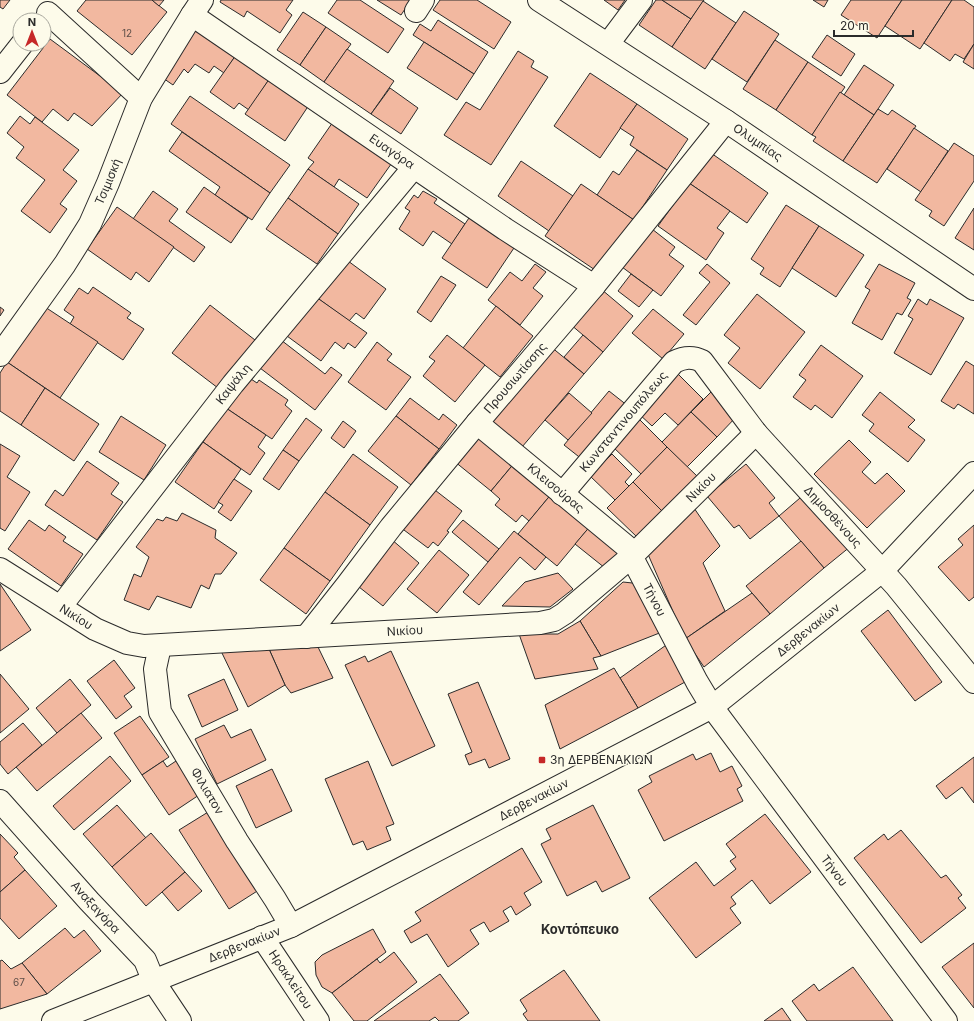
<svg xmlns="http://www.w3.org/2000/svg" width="974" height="1021" font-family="Inter,sans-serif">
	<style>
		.building { fill: #f2b8a0; stroke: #2b2b2b }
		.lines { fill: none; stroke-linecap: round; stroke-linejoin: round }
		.minor-casing { stroke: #2b2b2b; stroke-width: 24 }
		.minor { stroke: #fdfbea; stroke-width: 22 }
		.poi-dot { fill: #c62828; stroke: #fdfbea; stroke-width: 1.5 }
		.labels { text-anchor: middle; stroke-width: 3; stroke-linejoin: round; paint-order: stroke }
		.number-label { font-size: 10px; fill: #5d4e48 }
		.street-label { font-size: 12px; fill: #2b2b2b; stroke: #fdfbea }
		.poi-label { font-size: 12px; fill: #2b2b2b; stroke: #fdfbea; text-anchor: start }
		.neighbourhood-label { font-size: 13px; font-weight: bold; fill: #2b2b2b; stroke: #fdfbea }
	</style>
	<rect width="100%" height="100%" fill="#fdfbea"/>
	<g class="building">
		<path d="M0,0H10L3,9L0,7Z"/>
		<path d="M86,0H152L167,12L132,55L77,11Z"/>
		<path d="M152,0H164L159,6Z"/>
		<path d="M221,0H293L286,10L292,15L280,33L247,11L244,17L220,2Z"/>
		<path d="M337,0H360L404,29L388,53L328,13Z"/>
		<path d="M377,0H411L401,15Z"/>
		<path d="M440,0H477L511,22L494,49L433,10Z"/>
		<path d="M604,0H625L618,10Z"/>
		<path d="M656,0H662L691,19L672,47L639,25Z"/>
		<path d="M662,0H704L691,19Z"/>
		<path d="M813,0H828L824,7Z"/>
		<path d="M851,0H902L877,38L841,15Z"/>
		<path d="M902,0H952L920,49L885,26Z"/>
		<path d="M952,0H964L974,7V44L964,59L955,54L950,61L924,43Z"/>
		<path d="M703,1L736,23L705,69L672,47Z"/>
		<path d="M744,11L779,34L747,82L712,59Z"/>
		<path d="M303,12L326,27L300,65L277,50Z"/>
		<path d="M438,20L488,52L474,74L413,35L420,24L431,31Z"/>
		<path d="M194,26L236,55L224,73L214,66L209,73L195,64L188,73L184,69L173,85L160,76Z"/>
		<path d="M326,27L351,44L324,82L300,65Z"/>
		<path d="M827,35L855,54L841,76L812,57Z"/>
		<path d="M50,39L123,93L92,126L74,113L68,121L53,109L42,122L7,95Z"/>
		<path d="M775,40L808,62L776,110L743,89Z"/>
		<path d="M424,42L474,74L457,100L407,68Z"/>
		<path d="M974,44V69L963,62Z"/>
		<path d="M347,49L394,81L371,114L324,82Z"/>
		<path d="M518,51L534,61L531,67L548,77L491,165L444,135L466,102L480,110Z"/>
		<path d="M236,55L270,78L249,110L239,103L234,109L210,92Z"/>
		<path d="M808,62L845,87L812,135L776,110Z"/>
		<path d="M864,65L894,85L874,115L844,95Z"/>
		<path d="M590,73L637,104L600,158L554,126Z"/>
		<path d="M270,78L309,105L285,141L245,114Z"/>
		<path d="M390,88L418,108L401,134L371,114Z"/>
		<path d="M840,92L874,115L843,161L813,141L816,137L812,135Z"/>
		<path d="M190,96L290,165L270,193L171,124Z"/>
		<path d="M637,104L688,139L667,170L630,145L634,137L620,128Z"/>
		<path d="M878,109L888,115L892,110L916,126L877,183L843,161Z"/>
		<path d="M20,116L30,124L35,117L79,150L63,170L77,181L60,204L67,209L50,233L21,211L45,180L16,158L24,147L7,133Z"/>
		<path d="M335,119L394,160L367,198L339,179L334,187L308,169L314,162L308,158Z"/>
		<path d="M914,128L948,151L921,192L887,169Z"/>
		<path d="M182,132L270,193L252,220L215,195L220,187L169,151Z"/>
		<path d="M954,143L974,156V181L944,226L929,216L932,211L915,200Z"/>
		<path d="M637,150L667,170L634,220L597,195L613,171L619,175Z"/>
		<path d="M711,153L768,193L747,223L689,183Z"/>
		<path d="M521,161L573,196L549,231L498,196Z"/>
		<path d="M308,169L359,204L338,234L288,198Z"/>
		<path d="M689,183L730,211L717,228L724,233L706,260L658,226Z"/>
		<path d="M581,184L634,220L598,272L545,236Z"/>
		<path d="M204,187L248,218L231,243L186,212Z"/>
		<path d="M153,191L178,209L169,221L205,247L194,262L133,219Z"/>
		<path d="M423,191L437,199L434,203L465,224L452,244L433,231L423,246L399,229L410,211L405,208L414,195L418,198Z"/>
		<path d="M288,198L338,234L317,264L266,229Z"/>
		<path d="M786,205L819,226L780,287L760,274L764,268L751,259Z"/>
		<path d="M117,207L174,247L149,282L136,272L131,280L87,249Z"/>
		<path d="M974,208V250L955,238Z"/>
		<path d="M473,212L518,242L487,288L442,258Z"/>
		<path d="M819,226L864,255L836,297L792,268Z"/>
		<path d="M652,229L675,247L669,255L684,266L661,296L622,267Z"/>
		<path d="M344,258L386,289L364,319L356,313L349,321L316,297Z"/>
		<path d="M535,264L546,272L533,288L543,296L520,325L488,300L510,272L522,281Z"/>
		<path d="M707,264L730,283L696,325L683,315L710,282L699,273Z"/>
		<path d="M879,264L915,283L907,298L911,300L902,315L897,313L882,340L852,323L870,290L865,287Z"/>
		<path d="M631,274L653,290L639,307L618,291Z"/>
		<path d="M441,276L456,285L431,322L417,312Z"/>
		<path d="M93,287L131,313L127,318L144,329L123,360L70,324L74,317L64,310L79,288L88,294Z"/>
		<path d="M601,289L633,316L603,352L570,324Z"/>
		<path d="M757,294L805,332L760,389L728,363L740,348L724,335Z"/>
		<path d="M316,297L367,333L355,348L348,343L344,349L335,342L321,361L287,336Z"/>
		<path d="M918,299L927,305L930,299L964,318L931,375L894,353L913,319L908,316Z"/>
		<path d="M210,305L255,340L218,388L172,353Z"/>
		<path d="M496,306L533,336L500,377L463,348Z"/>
		<path d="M0,307L4,310L0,316Z"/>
		<path d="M45,307L98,342L60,398L7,362Z"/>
		<path d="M653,309L684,334L663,359L632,333Z"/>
		<path d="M447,335L485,365L455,402L423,376L435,361L429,357Z"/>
		<path d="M583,335L603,352L584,374L564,357Z"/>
		<path d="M281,340L325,374L331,367L342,375L315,410L260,368Z"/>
		<path d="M377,342L392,354L387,360L411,377L386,410L348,382Z"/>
		<path d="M821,345L863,376L832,418L815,405L811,410L793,397L806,380L799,375Z"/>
		<path d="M550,346L584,374L522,447L489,420Z"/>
		<path d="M966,361L974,366V414L958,404L954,409L941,401Z"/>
		<path d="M7,362L45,388L21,425L0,411V373Z"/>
		<path d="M677,373L703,399L678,425L665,413L652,426L638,413Z"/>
		<path d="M248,377L257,383L259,380L288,400L285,405L292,411L272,439L226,408Z"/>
		<path d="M45,388L99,424L74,461L21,425Z"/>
		<path d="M609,391L628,406L583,460L564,445Z"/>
		<path d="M712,391L737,416L717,437L691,412Z"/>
		<path d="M880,392L915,420L908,427L925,440L908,462L869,431L874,424L862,415Z"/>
		<path d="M569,393L592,413L568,440L545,420Z"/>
		<path d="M410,398L439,420L443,414L457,425L439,449L396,416Z"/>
		<path d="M226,408L266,435L258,447L265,453L250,475L203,442Z"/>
		<path d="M691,412L717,437L687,467L662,442Z"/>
		<path d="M121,416L166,445L144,480L99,452Z"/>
		<path d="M396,416L439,449L411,485L368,451Z"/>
		<path d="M306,418L322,430L299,461L283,450Z"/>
		<path d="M638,418L667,447L641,474L611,445Z"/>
		<path d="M343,421L356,431L344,448L331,438Z"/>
		<path d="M479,430L516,461L491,491L454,461Z"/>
		<path d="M849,440L871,462L862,472L875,484L887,473L905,491L867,528L814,474Z"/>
		<path d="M203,442L241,469L214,509L175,482Z"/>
		<path d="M0,444L20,456L7,477L30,492L5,531L0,528Z"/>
		<path d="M667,447L698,477L663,512L633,482Z"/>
		<path d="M283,450L299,461L279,490L263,479Z"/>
		<path d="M353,454L398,487L370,525L325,492Z"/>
		<path d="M612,454L632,474L625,482L629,486L615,500L590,476Z"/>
		<path d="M87,461L119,483L111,494L123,502L97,540L45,505L55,490L63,496Z"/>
		<path d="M516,461L553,492L529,521L522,515L516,522L495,505L500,499L491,491Z"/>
		<path d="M746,464L775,498L769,503L779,516L750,539L739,525L734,528L707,496Z"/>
		<path d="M234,479L252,491L231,521L218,512L223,505L218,502Z"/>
		<path d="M633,482L663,512L638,538L607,508Z"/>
		<path d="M431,487L462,511L447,531L449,532L438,546L433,542L428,548L400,527Z"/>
		<path d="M325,492L370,525L330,581L284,548Z"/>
		<path d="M553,492L592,524L557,566L518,534Z"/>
		<path d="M807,492L851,546L824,568L779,516Z"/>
		<path d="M694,508L720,546L703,563L725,611L685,639L647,552Z"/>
		<path d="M182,513L216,530L215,538L237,553L221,574H215L209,589L201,585L191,608L157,596L149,610L124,600L134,574L141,577L149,557L136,547L157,519L163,521L166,517L177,521Z"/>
		<path d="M29,520L45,531L49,525L66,537L63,541L83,554L61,586L8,549Z"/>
		<path d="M463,520L499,549L488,562L452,532Z"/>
		<path d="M592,524L622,549L605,568L575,544Z"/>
		<path d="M974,525V597L969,601L938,567L963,545L958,539Z"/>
		<path d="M514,531L546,557L535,570L520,557L479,605L463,592Z"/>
		<path d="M391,539L419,563L383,606L354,583Z"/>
		<path d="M801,541L824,568L770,614L746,586Z"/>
		<path d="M284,548L330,581L306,614L260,580Z"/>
		<path d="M439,550L469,575L437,613L407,589Z"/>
		<path d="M558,573L573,589L550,607L502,606L525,582Z"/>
		<path d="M623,582L642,584L662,632L601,656L580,621Z"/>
		<path d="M0,584L31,630L0,651Z"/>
		<path d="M752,593L770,614L704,667L685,639Z"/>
		<path d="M888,610L942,682L915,701L861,631Z"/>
		<path d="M580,621L601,656L593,658L598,669L535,679L519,634H558Z"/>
		<path d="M669,643L685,682L638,708L620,678Z"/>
		<path d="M318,647L333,678L291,693L285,685L269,649Z"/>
		<path d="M269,649L285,685L248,707L221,651Z"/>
		<path d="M391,651L435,746L392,766L345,665L365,656L368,662Z"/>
		<path d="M114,660L135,688L124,696L132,707L116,719L87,681Z"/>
		<path d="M614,668L638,708L560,749L545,705Z"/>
		<path d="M0,674L29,709L0,733Z"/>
		<path d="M70,679L91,705L57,733L36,708Z"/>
		<path d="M224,679L238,710L202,727L188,695Z"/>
		<path d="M478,682L510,759L489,768L485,759L469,765L465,755L472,752L448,694Z"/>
		<path d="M81,713L102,738L37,791L16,767Z"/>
		<path d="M140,716L169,757L142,775L114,733Z"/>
		<path d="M23,723L42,745L8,774L0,764V742Z"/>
		<path d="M224,725L231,738L251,729L266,760L217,784L195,739Z"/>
		<path d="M711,753L720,772L732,766L742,786L737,789L743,801L664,841L638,790L652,782L649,776L693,754L696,760Z"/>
		<path d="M110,756L131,781L74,830L53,806Z"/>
		<path d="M974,757V803L962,787L946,799L936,786Z"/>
		<path d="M179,759L202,793L169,815L142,775L163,761L167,767Z"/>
		<path d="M368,761L394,824L386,827L391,840L367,850L363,841L353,845L325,779Z"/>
		<path d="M272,769L292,811L256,828L236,786Z"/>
		<path d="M117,805L146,838L112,867L83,834Z"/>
		<path d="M593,805L630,878L602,892L596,881L567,896L541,844L551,839L546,829Z"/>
		<path d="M213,809L262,888L229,909L179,830Z"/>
		<path d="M765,814L811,872L770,904L752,880L731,897L736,904L730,908L741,923L696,958L649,898L696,862L714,886L736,869L730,861L736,857L726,844Z"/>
		<path d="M901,830L941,878L946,875L962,895L958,898L966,908L921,943L854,858L884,834L888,840Z"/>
		<path d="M151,833L185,872L146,906L112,867Z"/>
		<path d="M0,834L18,853L14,857L25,870L0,892Z"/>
		<path d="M522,848L542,882L524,893L531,905L516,915L511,906L503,911L509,921L490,932L484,922L470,930L479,944L448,967L427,934L411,943L404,931L421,921L415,912Z"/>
		<path d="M25,870L57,906L19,939L0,918V892Z"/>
		<path d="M185,872L202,891L178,911L162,892Z"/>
		<path d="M65,928L74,938L84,930L101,951L47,994L22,963Z"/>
		<path d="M373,929L386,952L332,993L322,987L316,975L315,962L322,955Z"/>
		<path d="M974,943V1008L942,967Z"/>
		<path d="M394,952L417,982L367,1021H354L332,993L377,959L380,963Z"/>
		<path d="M2,960L11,969L22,963L47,994L0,1009V961Z"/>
		<path d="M853,967L893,1021H807L792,1001L814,984L819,991Z"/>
		<path d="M564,970L600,1021H528L523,1014L527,1011L520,1000Z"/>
		<path d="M440,974L469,1013L458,1021H439L435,1017L429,1021H374Z"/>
		<path d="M782,1008L791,1021H764Z"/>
	</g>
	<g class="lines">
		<defs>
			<g id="minor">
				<path id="s1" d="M539,0L726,121L974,289"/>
				<path d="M416,11L423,0"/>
				<path d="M48,13L141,98"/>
				<path id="s2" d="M192,15L505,229L594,286"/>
				<path d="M608,44L641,0"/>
				<path d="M0,72L22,44"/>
				<path id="s3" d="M0,355L65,264L90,224L108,183L141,98L192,15L202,0"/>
				<path id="s4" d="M477,423L626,546L697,682L712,707L946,1021"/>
				<path id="s5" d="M562,494L674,362C684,357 692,356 702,361L756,433L896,586L974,682"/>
				<path id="s6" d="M0,569L95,629L127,643L144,646L540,623L554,620L565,613L632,556L756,433"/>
				<path id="s7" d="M61,606L233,384L414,167"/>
				<path id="s8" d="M306,637L347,585L391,527L477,423L594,286L726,121"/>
				<path id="s9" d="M160,646L155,669L160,712L237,841L275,899L291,926"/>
				<path id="s10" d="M0,801L89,901L145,960L154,982L180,1021"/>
				<path id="s11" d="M262,937L318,1021"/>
				<path id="s12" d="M53,1021L291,926L712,707L882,571L974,473"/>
			</g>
		</defs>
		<use href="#minor" class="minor-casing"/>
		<use href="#minor" class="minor"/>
	</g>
	<rect class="poi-dot" x="538" y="756" width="8" height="8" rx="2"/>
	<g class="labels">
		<g class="number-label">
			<text x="127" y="37">12</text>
			<text x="19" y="986">67</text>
		</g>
		<g class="street-label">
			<text dy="4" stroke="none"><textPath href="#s1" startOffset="261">Ολυμπίας</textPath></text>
			<text dy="4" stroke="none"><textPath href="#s2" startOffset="242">Ευαγόρα</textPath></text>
			<text dy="4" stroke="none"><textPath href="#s3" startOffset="205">Τσιμισκή</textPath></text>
			<text dy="4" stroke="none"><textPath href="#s8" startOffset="333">Προυσιωτίσσης</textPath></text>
			<text dy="4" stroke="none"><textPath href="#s7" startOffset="281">Καψάλη</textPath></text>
			<text dy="4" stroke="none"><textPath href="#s5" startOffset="95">Κωνσταντινουπόλεως</textPath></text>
			<text dy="4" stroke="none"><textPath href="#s4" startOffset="102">Κλεισούρας</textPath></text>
			<text dy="4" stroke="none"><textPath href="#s6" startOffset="774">Νικίου</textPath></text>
			<text dy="4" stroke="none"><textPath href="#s5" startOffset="406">Δημοσθένους</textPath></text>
			<text dy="4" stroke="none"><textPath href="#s4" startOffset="254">Τήνου</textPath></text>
			<text dy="4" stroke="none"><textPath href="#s6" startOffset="90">Νικίου</textPath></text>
			<text dy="4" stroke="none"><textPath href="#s12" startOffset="854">Δερβενακίων</textPath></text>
			<text dy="4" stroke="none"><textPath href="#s6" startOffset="426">Νικίου</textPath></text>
			<text dy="4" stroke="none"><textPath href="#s9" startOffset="159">Φιλιατον</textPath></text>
			<text dy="4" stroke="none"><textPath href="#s12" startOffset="530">Δερβενακίων</textPath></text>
			<text dy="4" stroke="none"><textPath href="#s4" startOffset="580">Τήνου</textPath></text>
			<text dy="4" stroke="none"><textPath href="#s10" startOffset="143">Αναξαγόρα</textPath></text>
			<text dy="4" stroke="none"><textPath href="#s12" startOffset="206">Δερβενακίων</textPath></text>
			<text dy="4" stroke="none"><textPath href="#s11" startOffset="51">Ηρακλείτου</textPath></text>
		</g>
		<g class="poi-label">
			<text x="550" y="764">3η ΔΕΡΒΕΝΑΚΙΩΝ</text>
		</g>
		<g class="neighbourhood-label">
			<text x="580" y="934">Κοντόπευκο</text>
		</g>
	</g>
	<g transform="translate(32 32)"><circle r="19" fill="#fdfbea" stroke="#a9a89e"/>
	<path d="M0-3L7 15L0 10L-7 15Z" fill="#c62828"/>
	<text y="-6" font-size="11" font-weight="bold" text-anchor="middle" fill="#2b2b2b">N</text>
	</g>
	<path d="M834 30v6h79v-6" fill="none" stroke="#2b2b2b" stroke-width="2"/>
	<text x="840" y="30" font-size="12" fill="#2b2b2b" stroke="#fdfbea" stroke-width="3" paint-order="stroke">20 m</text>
</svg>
